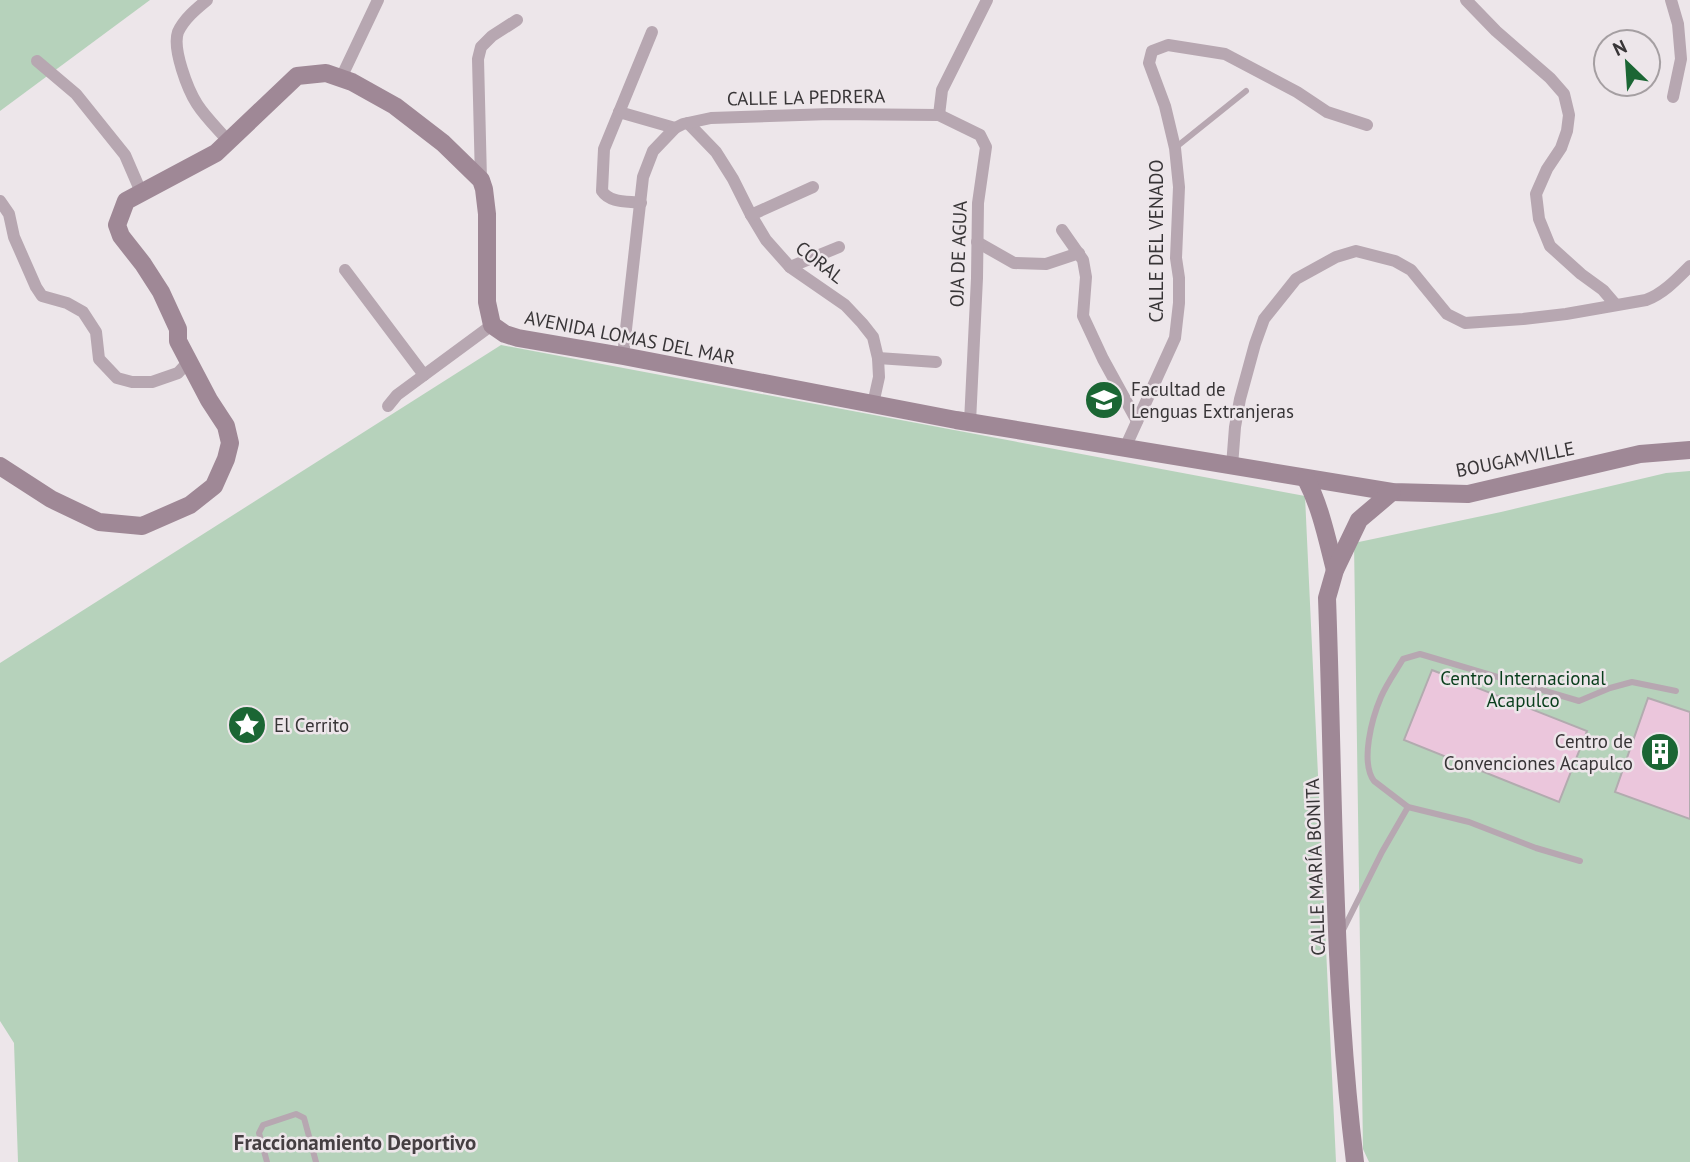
<svg xmlns="http://www.w3.org/2000/svg" width="1690" height="1162" font-family="'PT Sans',sans-serif">
	<style>
		.green { fill: #b6d2bb }
		.building { fill: #ebc6dc; stroke: #b2abaf; stroke-width: 2 }
		.lines { fill: none; stroke-linecap: round; stroke-linejoin: round }
		.lane { stroke: #b7a7b1; stroke-width: 6 }
		.street { stroke: #b7a7b1; stroke-width: 12 }
		.secondary { stroke: #9f8896; stroke-width: 18 }
		.labels { text-anchor: middle; stroke-width: 5; stroke-linejoin: round; paint-order: stroke }
		.street-label { font-size: 19px; fill: #383537; stroke: #ede6ea }
		.poi-label { font-size: 19px; fill: #383537; stroke: #ede6ea; text-anchor: start }
		.park-label { font-size: 19px; fill: #093e1c; stroke: #ede6ea }
		.neighbourhood-label { font-size: 21px; font-weight: bold; fill: #453f42; stroke: #ede6ea }
	</style>
	<rect width="100%" height="100%" fill="#ede6ea"/>
	<g class="green">
		<path d="M0,0H150L0,111Z"/>
		<path d="M501,345L1305,496L1336,1162H18L14,1043L0,1021V663Z"/>
		<path d="M1690,471V1162H1369L1363,1149L1354,543L1501,512L1666,473Z"/>
	</g>
	<g class="building">
		<path d="M1432,670L1587,731L1559,802L1404,740Z"/>
		<path d="M1648,698L1690,712V819L1615,792Z"/>
	</g>
	<g class="lines">
		<g class="lane">
			<path d="M1175,148L1246,91"/>
			<path d="M1580,861L1536,848L1469,822L1408,807L1374,781C1360,762 1372,718 1381,697C1387,683 1396,671 1403,659L1420,654L1579,701L1610,688L1632,682L1676,691"/>
			<path d="M1342,932L1382,852L1408,807"/>
			<path d="M267,1162L259,1133L263,1125L296,1114L304,1118L316,1162"/>
		</g>
		<g class="street">
			<path d="M207,0C196,9 184,19 178,32C172,49 188,90 197,104C206,118 219,130 229,142"/>
			<path d="M1466,0L1496,31L1550,78L1564,94L1569,115L1567,131L1561,148L1547,169L1536,194L1539,219L1550,246L1581,274L1603,290L1615,304"/>
			<path d="M1671,0L1678,24L1681,59L1673,97"/>
			<path d="M37,61L76,94L125,155L141,192"/>
			<path d="M341,78L378,0"/>
			<path d="M619,112L675,128"/>
			<path d="M939,115L942,90L987,0"/>
			<path d="M688,123L716,152L733,179L751,215L766,240L790,267L845,305L862,323L873,337L878,358L879,377L873,404"/>
			<path d="M481,180L478,59L481,47L492,36L517,20"/>
			<path d="M0,201L9,214L14,237L36,287L42,296L67,303L83,312L96,332L99,359L117,378L132,382H152L178,373L189,361"/>
			<path d="M641,203C627,201 610,203 602,191L604,149L652,32"/>
			<path d="M751,215L813,187"/>
			<path d="M1062,230L1083,260L1086,277L1083,316L1103,359L1137,421"/>
			<path d="M977,242L1014,263L1046,264L1079,253"/>
			<path d="M790,267L839,247"/>
			<path d="M345,270L424,375"/>
			<path d="M623,356L643,177L653,151L675,128L683,124L711,118L830,114L939,115L980,135L986,147L978,203L977,278L970,422"/>
			<path d="M878,358L936,362"/>
			<path d="M388,406L397,395L492,325"/>
			<path d="M1125,448L1175,338L1179,303V278L1176,258L1179,187L1175,148L1165,106L1149,63L1152,51L1168,45L1225,54L1297,92L1327,112L1367,125"/>
			<path d="M1232,466L1235,427L1240,399L1255,344L1264,319L1296,279L1336,257L1356,251L1395,261L1411,270L1447,314L1465,323L1523,319L1566,314L1646,300C1663,294 1677,279 1690,266"/>
		</g>
		<g class="secondary">
			<path d="M0,466L51,499L99,522L142,526L190,505L214,486L226,459L230,443L226,426L209,400L178,341V329L161,292L143,264L121,236L117,225L126,201L216,153L297,76L326,73L352,82L395,106L443,143L481,180L484,189L487,214V302L492,325L505,334L518,338L623,356L956,420L1392,492L1468,494L1640,454L1690,450"/>
			<path d="M1306,479C1321,508 1327,539 1335,570"/>
			<path d="M1355,1162C1332,975 1334,786 1327,598L1335,570L1359,520L1392,492"/>
		</g>
	</g>
	<defs>
		<symbol id="school-disc" viewBox="-11 -11 22 22"><circle r="9.5" fill="#1b6634" stroke="#ede6ea"/><path d="M0-5L7-2L0 1L-7-2ZM-4 1L0 2.5L4 1V4Q0 6-4 4Z" fill="#fff"/></symbol>
		<symbol id="sight-disc" viewBox="-11 -11 22 22"><circle r="9.5" fill="#1b6634" stroke="#ede6ea"/><path d="M0-6L1.8-2.2L6-1.7L2.9 1.2L3.7 5.4L0 3.3L-3.7 5.4L-2.9 1.2L-6-1.7L-1.8-2.2Z" fill="#fff"/></symbol>
		<symbol id="building-disc" viewBox="-11 -11 22 22"><circle r="9.5" fill="#1b6634" stroke="#ede6ea"/><path d="M-4-6H4V6H1V3H-1V6H-4ZM-2.5-4.3h1.7v1.8h-1.7ZM.8-4.3h1.7v1.8H.8ZM-2.5-1h1.7V.8h-1.7ZM.8-1h1.7V.8H.8Z" fill="#fff"/></symbol>
	</defs>
	<g fill-rule="evenodd">
		<use href="#school-disc" x="1082" y="378" width="44" height="44"/>
		<use href="#sight-disc" x="225" y="703" width="44" height="44"/>
		<use href="#building-disc" x="1638" y="730" width="44" height="44"/>
	</g>
	<g class="labels">
		<g class="street-label">
			<text transform="translate(806 97) rotate(-1)" y="7">CALLE LA PEDRERA</text>
			<text transform="translate(1156 241) rotate(-90)" y="7">CALLE DEL VENADO</text>
			<text transform="translate(958 254) rotate(-88)" y="7">OJA DE AGUA</text>
			<text transform="translate(820 262) rotate(38)" y="7">CORAL</text>
			<text transform="translate(630 337) rotate(11)" y="7">AVENIDA LOMAS DEL MAR</text>
			<text transform="translate(1515 459) rotate(-11)" y="7">BOUGAMVILLE</text>
			<text transform="translate(1315 867) rotate(-92)" y="7">CALLE MARÍA BONITA</text>
		</g>
		<g class="poi-label">
			<text x="1131" y="396">Facultad de<tspan x="1131" dy="22">Lenguas Extranjeras</tspan></text>
			<text x="274" y="732">El Cerrito</text>
			<text x="1633" y="748" text-anchor="end">Centro de<tspan x="1633" dy="22">Convenciones Acapulco</tspan></text>
		</g>
		<g class="park-label">
			<text x="1523" y="685">Centro Internacional<tspan x="1523" dy="22">Acapulco</tspan></text>
		</g>
		<g class="neighbourhood-label">
			<text x="355" y="1150">Fraccionamiento Deportivo</text>
		</g>
	</g>
	<g transform="translate(1627 63) rotate(335)"><circle r="33" fill="#ede6ea" stroke="#a59fa2" stroke-width="2"/>
	<path d="M0-5L12 26L0 18L-12 26Z" fill="#1b6634"/>
	<text y="-10" font-size="19" font-weight="bold" text-anchor="middle" fill="#383537">N</text>
	</g>
</svg>
